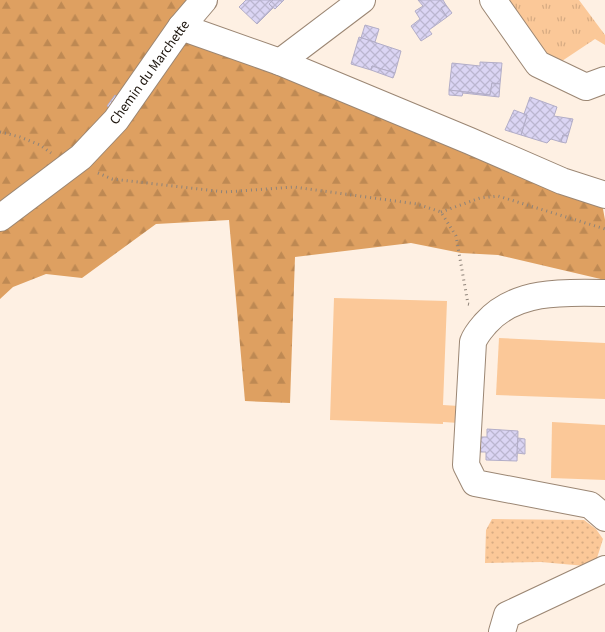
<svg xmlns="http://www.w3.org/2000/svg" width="605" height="632" font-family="'Source Sans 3',sans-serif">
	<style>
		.grass { fill: url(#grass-tufts) }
		.forest { fill: url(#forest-firs) }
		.park { fill: url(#park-dots) }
		.pitch { fill: #fbc898 }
		.building { fill: url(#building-cross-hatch); stroke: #b2adc7 }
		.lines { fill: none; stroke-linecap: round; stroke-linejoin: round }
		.minor-casing { stroke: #9b8673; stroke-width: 28 }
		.path { stroke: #8e8379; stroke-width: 3; stroke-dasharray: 1 4; stroke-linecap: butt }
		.minor { stroke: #fff; stroke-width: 26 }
		.labels { text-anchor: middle; stroke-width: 4; stroke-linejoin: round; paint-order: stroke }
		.street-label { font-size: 14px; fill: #1b130b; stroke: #fff }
	</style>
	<defs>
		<pattern id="grass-tufts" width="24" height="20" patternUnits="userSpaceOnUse" patternTransform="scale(1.25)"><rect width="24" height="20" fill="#fbc898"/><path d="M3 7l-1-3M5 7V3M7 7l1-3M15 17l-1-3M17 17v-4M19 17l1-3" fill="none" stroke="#d7ab82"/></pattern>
		<pattern id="forest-firs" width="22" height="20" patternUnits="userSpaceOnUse" patternTransform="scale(1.25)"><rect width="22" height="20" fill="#dea061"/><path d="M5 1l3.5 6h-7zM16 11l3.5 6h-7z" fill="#be8953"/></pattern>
		<pattern id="park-dots" width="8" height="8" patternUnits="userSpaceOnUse" patternTransform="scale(1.25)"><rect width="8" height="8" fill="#fbc898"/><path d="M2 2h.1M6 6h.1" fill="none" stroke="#d7ab82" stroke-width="1.8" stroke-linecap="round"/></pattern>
		<pattern id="building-cross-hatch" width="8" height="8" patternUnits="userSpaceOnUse" patternTransform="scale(1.25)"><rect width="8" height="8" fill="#dbd5f4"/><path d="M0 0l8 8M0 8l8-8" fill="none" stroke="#bbb6d0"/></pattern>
	</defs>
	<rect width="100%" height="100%" fill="#fef0e3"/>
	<path class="grass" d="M503,0H579L605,35V45L595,39L556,65Z"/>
	<path class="forest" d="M0,0H193L172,21L601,198L605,220V280L498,255L461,253L411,243L295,257L290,403L245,401L229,220L156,224L82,278L46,274L13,287L0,299Z"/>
	<path class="park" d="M492,519L584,520L596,529L603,539L597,558L585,566L541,562L485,563L486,530Z"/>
	<g class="pitch">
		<path d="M334,298L447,301L443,405L459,406V423L443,422V424L330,420Z"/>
		<path d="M499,338L605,343V399L496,395Z"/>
		<path d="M552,422L605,425V480L551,478Z"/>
	</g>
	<g class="building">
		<path d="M246,0H273L269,4L273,8L257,24L239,7Z"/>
		<path d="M273,0H284L275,9L269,4Z"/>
		<path d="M418,0H443L446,5L441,8L447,17L429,30L432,34L421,41L411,26L420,19L415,11L423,6Z"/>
		<path d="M446,5L452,13L447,17L441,8Z"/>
		<path d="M365,25L379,29L375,42L361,38Z"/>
		<path d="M359,37L401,51L395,73L372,66L371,70L351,64Z"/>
		<path d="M480,62L502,63L500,84L492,83L490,95L449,90L452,63L480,66Z"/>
		<path d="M372,66L395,73L393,78L371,70Z"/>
		<path d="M492,83L500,84L499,97L463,93L462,96L449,95V90L490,95Z"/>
		<path d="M115,95L121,99L112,110L107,106Z"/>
		<path d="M530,97L557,107L554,116L573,119L568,136L563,135L561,142L551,139L547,143L521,135L527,115L524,114Z"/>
		<path d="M514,110L527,115L521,135L505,130Z"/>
		<path d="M563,135L568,136L566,143L561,142Z"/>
		<path d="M487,429L518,431L517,461L486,460V452H478L479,437H487Z"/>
		<path d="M518,438L525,439V454L517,453Z"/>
	</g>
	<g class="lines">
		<defs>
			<g id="minor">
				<path d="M493,0L538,64L586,87L605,80"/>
				<path d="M181,27L280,62L470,141L562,181L605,195"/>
				<path d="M280,62L362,0"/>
				<path d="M0,218L81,157L116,120L181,27L204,0"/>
				<path d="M605,293C564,292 515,290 486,323C480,330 476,334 473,342L466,465L475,483L590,505L605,518"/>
				<path d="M502,632L507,615L605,569"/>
			</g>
		</defs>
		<use href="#minor" class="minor-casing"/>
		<g class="path">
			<path d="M0,132L20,137L40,145L51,153"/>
			<path d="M98,173L112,179L225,192L294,187L417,204L441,212L456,236L468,304L472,305"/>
			<path d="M441,212L480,198L498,196L605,229"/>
		</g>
		<use href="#minor" class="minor"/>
	</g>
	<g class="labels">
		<g class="street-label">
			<text transform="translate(149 72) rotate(-54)" y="5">Chemin du Marchette</text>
		</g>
	</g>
</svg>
